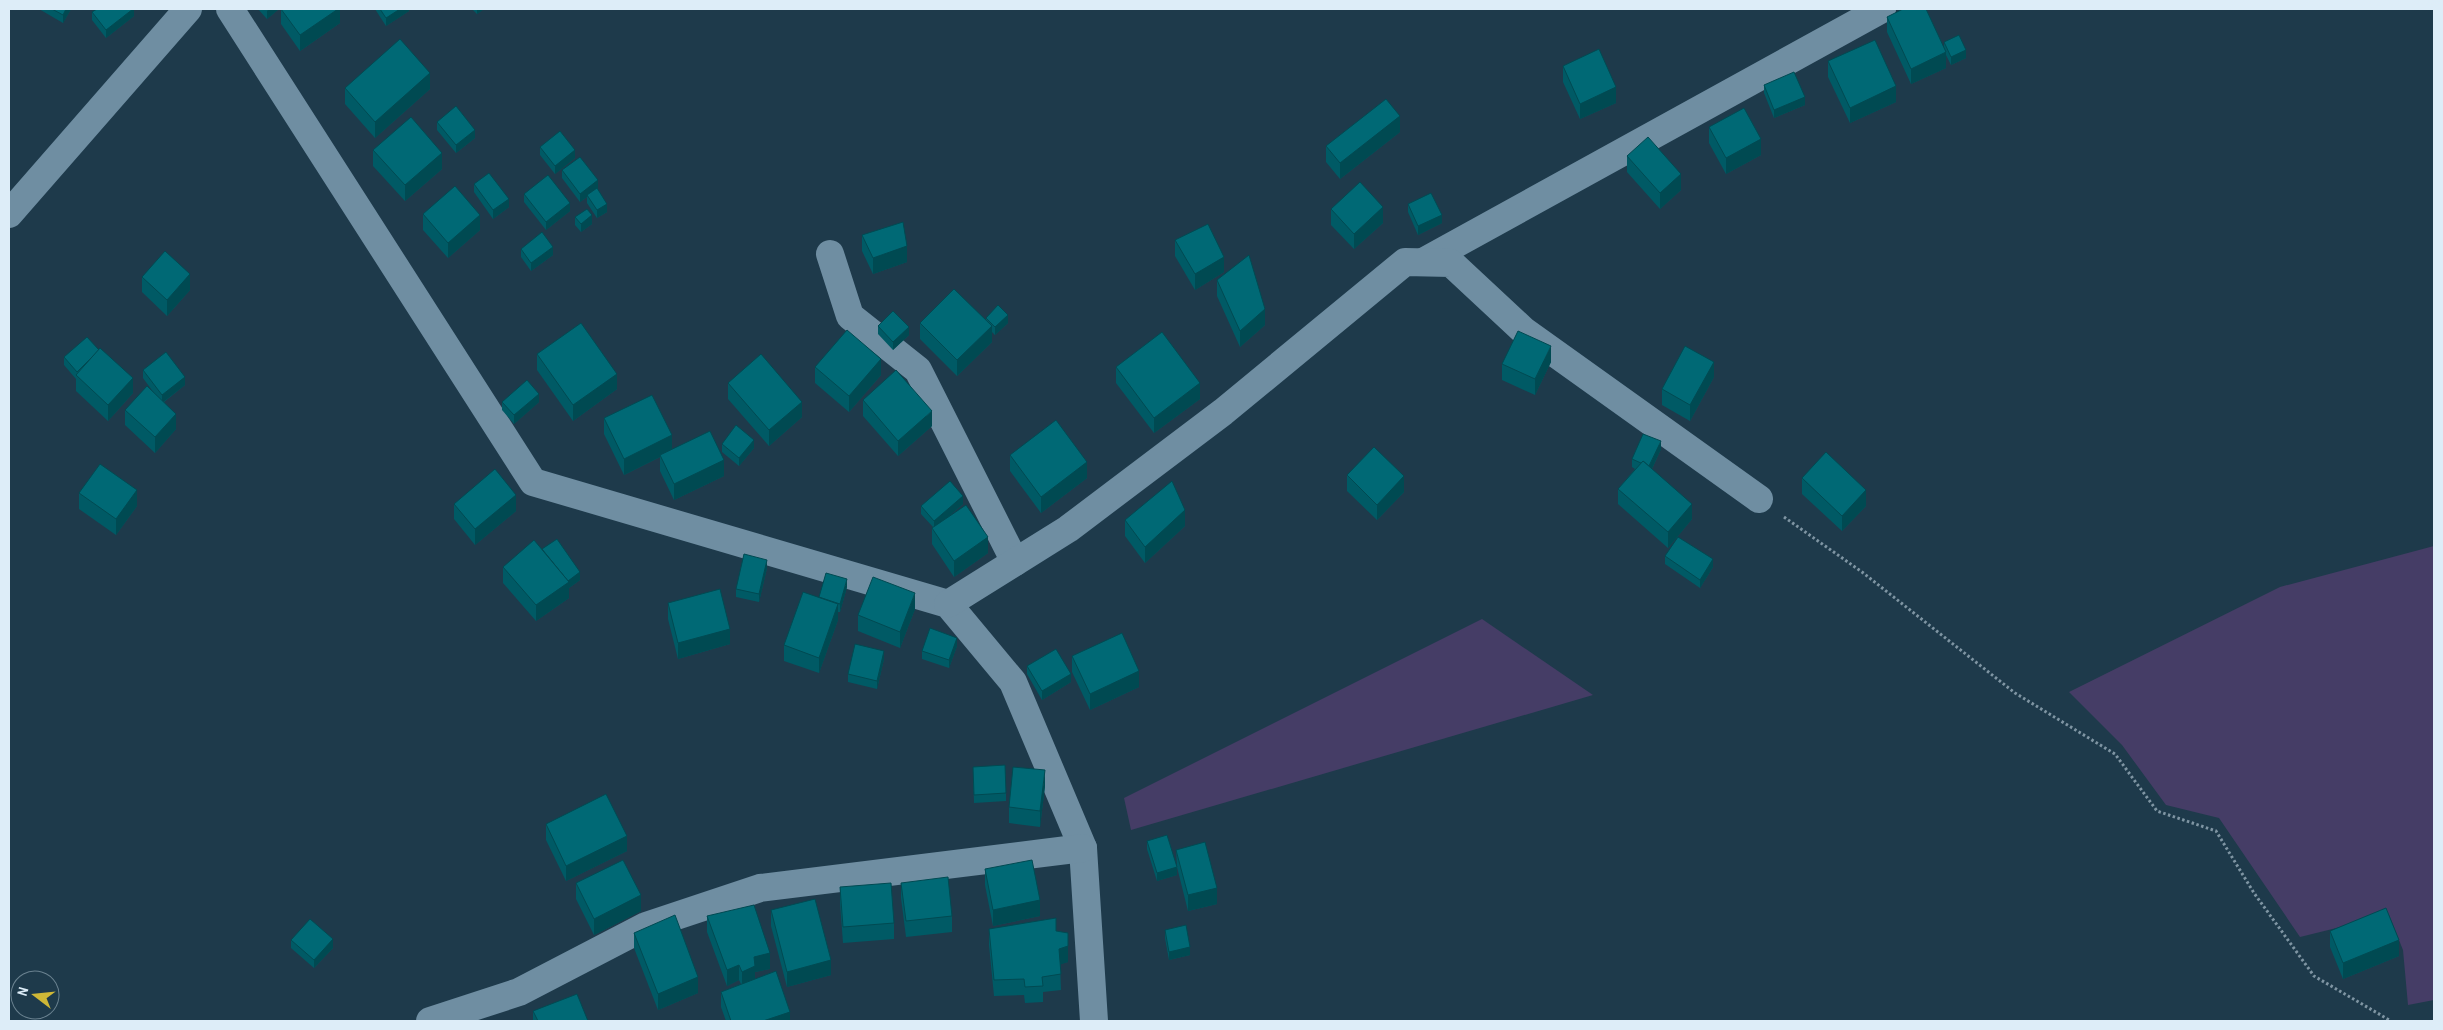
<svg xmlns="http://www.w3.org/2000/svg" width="2443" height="1030" font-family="'Archivo Narrow',sans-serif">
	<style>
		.green { fill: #453d66 }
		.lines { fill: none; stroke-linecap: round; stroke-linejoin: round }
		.path { stroke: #7f95a3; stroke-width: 3; stroke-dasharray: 2.5 2.5; stroke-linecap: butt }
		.minor { stroke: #6f8ea2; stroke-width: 28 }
		.wall { fill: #005a65 }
		.shaded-wall { fill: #004a52 }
		.building { fill: #006975; stroke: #004a52 }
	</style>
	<rect width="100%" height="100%" fill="#1e3a4b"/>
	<g class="green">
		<path d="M2434,546V1000L2408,1005L2403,950L2389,915L2300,937L2219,818L2166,805L2122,745L2069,692L2280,587Z"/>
		<path d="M1482,619L1593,695L1131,830L1124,798Z"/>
	</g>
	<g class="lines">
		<path class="path" d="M1784,517L1862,572L2015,693L2115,754L2157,811L2216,831L2254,893L2314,976L2391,1021"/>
		<g class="minor">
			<path d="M230,9L533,482L948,604L1013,682L1083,848L1094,1021"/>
			<path d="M9,214L188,9"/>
			<path d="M830,254L850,316L918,370L1015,562"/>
			<path d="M1423,262L1882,9"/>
			<path d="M948,604L1068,529L1223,412L1405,262L1451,263L1524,331L1759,499"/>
			<path d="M430,1021L519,992L646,926L760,888L1083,848"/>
		</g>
	</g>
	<g class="wall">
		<path d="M39,9H71L63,23Z"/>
		<path d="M134,9V16L106,38L92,20V12Z"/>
		<path d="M258,9H279L267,19Z"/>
		<path d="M281,9H340V23L300,51L281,24Z"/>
		<path d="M375,9H409V11L386,26Z"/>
		<path d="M472,9H484L477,14Z"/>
		<path d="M1887,17L1944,48V42L1966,58L1951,65L1946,55V68L1911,84L1887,32Z"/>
		<path d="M1828,61L1896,102L1850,123L1828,77Z"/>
		<path d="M1563,66L1616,103L1580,119L1563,82Z"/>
		<path d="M1764,85L1805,105L1774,118L1764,93Z"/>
		<path d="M345,88L430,89L375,138L345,104Z"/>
		<path d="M437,122L475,138L456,153L437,130Z"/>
		<path d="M1709,127L1761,155L1726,174L1709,143Z"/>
		<path d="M1400,132L1340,179L1326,162V146Z"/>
		<path d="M540,147L575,158L555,174L540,155Z"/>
		<path d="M373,150L442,169L405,201L373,166Z"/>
		<path d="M1627,156L1681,190L1660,209L1627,172Z"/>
		<path d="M562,170L598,188L597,189L607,212L597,218L587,203V197L580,202L562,178Z"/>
		<path d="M474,184L509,207L493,219L474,192Z"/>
		<path d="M524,194L570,211L546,230L524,202Z"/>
		<path d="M1408,204L1442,223L1418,235L1408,212Z"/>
		<path d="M1331,209L1383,223L1354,249L1331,225Z"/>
		<path d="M423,214L480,230L448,258L423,230Z"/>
		<path d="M575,217L592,224L581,232L575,225Z"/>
		<path d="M862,235L907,262L873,274L862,251Z"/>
		<path d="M1175,240L1224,272L1195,290L1175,256Z"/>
		<path d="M521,249L553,255L531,271L521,257Z"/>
		<path d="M142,277L190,290L167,316L142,292Z"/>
		<path d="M1217,280L1265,325L1240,347L1217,296Z"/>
		<path d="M986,318L1008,323L995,335L992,332V342L957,376L920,339V323L986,320Z"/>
		<path d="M878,326L909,335L893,350L878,334Z"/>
		<path d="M537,354L617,389L573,421L537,370Z"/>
		<path d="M64,357L133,393L108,421L76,391V379L64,365Z"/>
		<path d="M1551,362L1535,395L1502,380V364Z"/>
		<path d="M815,367L881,375L849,412L815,383Z"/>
		<path d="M1116,367L1200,399L1154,433L1116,383Z"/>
		<path d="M143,370L185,385L164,402L176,429L155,453L125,425V410L154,393L143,378Z"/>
		<path d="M1714,377L1690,421L1662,405V389Z"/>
		<path d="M728,383L802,417L769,446L728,399Z"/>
		<path d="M863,400L932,426L898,456L863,416Z"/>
		<path d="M502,402H539L514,424L502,410Z"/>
		<path d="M604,418L672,449L724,476L674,500L660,471V457L624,475L604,434Z"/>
		<path d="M722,444L754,448L739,466L722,452Z"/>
		<path d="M1661,449L1652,469L1692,519L1668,548L1618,504V489L1635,469L1632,467V459Z"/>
		<path d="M1010,455L1087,478L1041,513L1010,471Z"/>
		<path d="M1347,475L1404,492L1377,520L1347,491Z"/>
		<path d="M1802,478L1866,506L1842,531L1802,494Z"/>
		<path d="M79,493L137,506L116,535L79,509Z"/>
		<path d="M454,504L516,511L475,545L454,519Z"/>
		<path d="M963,504L948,517L988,553L954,577L932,544V528L933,527L921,514V506Z"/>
		<path d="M1125,520L1185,526L1145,563L1125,536Z"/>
		<path d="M542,549L580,580L569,588V598L536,621L503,583V567Z"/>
		<path d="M1665,556L1713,567L1700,588L1665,564Z"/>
		<path d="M767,568L759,602L736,597V589Z"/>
		<path d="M847,587L840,612H838V620L819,673L784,661V645L819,597Z"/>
		<path d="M668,603L730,644L678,659L668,619Z"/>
		<path d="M915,609L900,648L858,631V615Z"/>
		<path d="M957,646L949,668L922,659V651Z"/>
		<path d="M1072,656L1139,687L1090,710L1072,672Z"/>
		<path d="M884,659L877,689L848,682V674Z"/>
		<path d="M1027,666L1071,682L1042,700L1027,674Z"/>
		<path d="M973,767L1006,793V801L974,803Z"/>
		<path d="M1045,786L1040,827L1009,823V807Z"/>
		<path d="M546,824L627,851L566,881L546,840Z"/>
		<path d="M1147,841L1177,866L1176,850L1217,904L1188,911L1177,867V875L1157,881L1147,849Z"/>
		<path d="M985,869L1040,916L993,926L985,885Z"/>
		<path d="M576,883L641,911L594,935L576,899Z"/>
		<path d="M901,883L952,916V932L906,937L901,898Z"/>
		<path d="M840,887L894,923V939L843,943L840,903Z"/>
		<path d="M771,910L831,975L787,987L771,926Z"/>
		<path d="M707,916L770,969L755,972V979L790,1021H726L721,1007V992L741,984L739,980L727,986L707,932Z"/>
		<path d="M989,929L1056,931L1068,933V962L1060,964L1061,990L1043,992V1002L1025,1003L1024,995L994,996L989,945Z"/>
		<path d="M1165,930L1190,955L1169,960L1165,938Z"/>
		<path d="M2330,931L2399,956L2343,979L2330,947Z"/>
		<path d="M634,933L698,993L658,1010L634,948Z"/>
		<path d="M291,940L333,948L314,968L291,948Z"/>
		<path d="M533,1011L588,1021H533Z"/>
	</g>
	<g class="shaded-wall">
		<path d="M66,9H71L63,23V15Z"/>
		<path d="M133,9H134V16L106,38V30Z"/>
		<path d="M269,9H279L267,19V11Z"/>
		<path d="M338,9H340V23L300,51V35Z"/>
		<path d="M400,9H409V11L386,26V18Z"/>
		<path d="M477,9H484L477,14Z"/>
		<path d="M1966,50V58L1951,65V57Z"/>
		<path d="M1946,52V68L1911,84V69Z"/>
		<path d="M430,73V89L375,138V122Z"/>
		<path d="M1896,86V102L1850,123V108Z"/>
		<path d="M1616,87V103L1580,119V104Z"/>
		<path d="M1805,97V105L1774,118V110Z"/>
		<path d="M1400,116V132L1340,179V163Z"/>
		<path d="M475,130V138L456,153V145Z"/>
		<path d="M1761,139V155L1726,174V158Z"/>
		<path d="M575,150V158L555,174V166Z"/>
		<path d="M442,153V169L405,201V185Z"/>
		<path d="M1681,174V190L1660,209V193Z"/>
		<path d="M598,180V188L588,197L587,195V197L580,202V194Z"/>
		<path d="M509,199V207L493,219V210Z"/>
		<path d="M570,203V211L546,230V222Z"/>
		<path d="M607,204V212L597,218V210Z"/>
		<path d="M1383,207V223L1354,249V234Z"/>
		<path d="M480,215V230L448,258V243Z"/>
		<path d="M592,215V224L581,232V224Z"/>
		<path d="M1442,215V223L1418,235V226Z"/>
		<path d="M907,246V262L873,274V258Z"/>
		<path d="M553,247V255L531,271V263Z"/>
		<path d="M1224,257V272L1195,290V274Z"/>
		<path d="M190,274V290L167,316V300Z"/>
		<path d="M1265,309V325L1240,347V331Z"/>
		<path d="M1008,315V323L995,335V327Z"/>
		<path d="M992,326V342L957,376V360Z"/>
		<path d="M909,327V335L893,350V342Z"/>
		<path d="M1551,346V362L1535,395V379Z"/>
		<path d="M881,359V375L849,412V396Z"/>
		<path d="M1714,362V377L1690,421V405Z"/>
		<path d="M617,374V389L573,421V405Z"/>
		<path d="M185,377V385L162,403V395Z"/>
		<path d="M133,378V393L108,421V405Z"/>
		<path d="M1200,383V399L1154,433V418Z"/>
		<path d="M539,394V402L514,424V415Z"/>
		<path d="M802,402V417L769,446V430Z"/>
		<path d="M932,411V426L898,456V441Z"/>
		<path d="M176,414V429L155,453V437Z"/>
		<path d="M672,435V451L660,455V457L624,475V459Z"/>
		<path d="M754,440V448L739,466V458Z"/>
		<path d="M1661,441V449L1649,475V467Z"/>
		<path d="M724,460V476L674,500V484Z"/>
		<path d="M1087,462V478L1041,513V497Z"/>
		<path d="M1404,476V492L1377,520V505Z"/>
		<path d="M137,490V506L116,535V519Z"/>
		<path d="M1866,490V506L1842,531V516Z"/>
		<path d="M516,495V511L475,545V529Z"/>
		<path d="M963,496V504L934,529V521Z"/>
		<path d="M1692,504V519L1668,548V532Z"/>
		<path d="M1185,510V526L1145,563V547Z"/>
		<path d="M988,537V553L954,577V561Z"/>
		<path d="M1713,559V567L1700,588V580Z"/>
		<path d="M767,560V568L759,602V594Z"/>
		<path d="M580,572V580L569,588V598L536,621V605L564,583Z"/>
		<path d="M847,579V587L840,612V604Z"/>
		<path d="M915,593V609L900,648V632Z"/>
		<path d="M838,604V620L819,673V658Z"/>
		<path d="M730,629V644L678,659V643Z"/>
		<path d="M957,638V646L949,668V660Z"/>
		<path d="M884,651V659L877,689V681Z"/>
		<path d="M1139,671V687L1090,710V694Z"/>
		<path d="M1071,674V682L1042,700V691Z"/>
		<path d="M1045,770V786L1040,827V811Z"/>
		<path d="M627,836V851L566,881V866Z"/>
		<path d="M1177,867V875L1157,881V873Z"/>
		<path d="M1217,888V904L1188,911V895Z"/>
		<path d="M641,895V911L594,935V919Z"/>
		<path d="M1040,900V916L993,926V910Z"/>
		<path d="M333,939V948L314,968V960Z"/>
		<path d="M2399,940V956L2343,979V963Z"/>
		<path d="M1068,946V962L1059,965V949Z"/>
		<path d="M1190,947V955L1169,960V952Z"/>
		<path d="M770,953V969L755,972V982L742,988V972L754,957Z"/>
		<path d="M831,960V975L787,987V972Z"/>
		<path d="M739,965V980L727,986V970Z"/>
		<path d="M698,977V993L658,1010V994Z"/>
		<path d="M790,1012V1021H763Z"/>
	</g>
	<g class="building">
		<path d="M52,9H66L63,15Z"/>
		<path d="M97,9H133L106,30L92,12Z"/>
		<path d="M281,9H338L300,35Z"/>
		<path d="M380,9H400L386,18Z"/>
		<path d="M1903,9H1926L1946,52L1911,69L1887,17Z"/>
		<path d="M1959,35L1966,50L1951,57L1944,42Z"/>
		<path d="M400,39L430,73L375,122L345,88Z"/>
		<path d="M1875,40L1896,86L1850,108L1828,61Z"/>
		<path d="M1599,49L1616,87L1580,104L1563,66Z"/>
		<path d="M1794,72L1805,97L1774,110L1764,85Z"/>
		<path d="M1386,99L1400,116L1340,163L1326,146Z"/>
		<path d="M456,106L475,130L456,145L437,122Z"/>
		<path d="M1744,108L1761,139L1726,158L1709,127Z"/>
		<path d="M411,117L442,153L405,185L373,150Z"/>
		<path d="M560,131L575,150L555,166L540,147Z"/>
		<path d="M1648,137L1681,174L1660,193L1627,156Z"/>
		<path d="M580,157L598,180L580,194L562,170Z"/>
		<path d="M489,173L509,199L493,210L474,184Z"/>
		<path d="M548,175L570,203L546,222L524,194Z"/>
		<path d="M1360,182L1383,207L1354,234L1331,209Z"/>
		<path d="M455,186L480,215L448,243L423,214Z"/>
		<path d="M597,188L607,204L597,210L587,195Z"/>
		<path d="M1431,193L1442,215L1418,226L1408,204Z"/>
		<path d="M587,209L592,215L581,224L575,217Z"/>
		<path d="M903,222L907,246L873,258L862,235Z"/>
		<path d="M1208,224L1224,257L1195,274L1175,240Z"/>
		<path d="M542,232L553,247L531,263L521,249Z"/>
		<path d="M165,251L190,274L167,300L142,277Z"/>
		<path d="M1249,255L1265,309L1240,331L1217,280Z"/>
		<path d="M954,289L992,326L957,360L920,323Z"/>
		<path d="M998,305L1008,315L995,327L986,318Z"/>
		<path d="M893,311L909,327L893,342L878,326Z"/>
		<path d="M581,323L617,374L573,405L537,354Z"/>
		<path d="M847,330L881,359L849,396L815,367Z"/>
		<path d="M1518,331L1551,346L1535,379L1502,364Z"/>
		<path d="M1162,332L1200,383L1154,418L1116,367Z"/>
		<path d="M87,337L99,350L77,372L64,357Z"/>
		<path d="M1685,346L1714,362L1690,405L1662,389Z"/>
		<path d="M100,348L133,378L108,405L76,375Z"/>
		<path d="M166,352L185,377L162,395L143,370Z"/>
		<path d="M761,354L802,402L769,430L728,383Z"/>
		<path d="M896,370L932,411L898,441L863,400Z"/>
		<path d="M527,380L539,394L514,415L502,402Z"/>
		<path d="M147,386L176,414L155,437L125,410Z"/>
		<path d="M652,395L672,435L624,459L604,418Z"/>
		<path d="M1056,420L1087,462L1041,497L1010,455Z"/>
		<path d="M736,425L754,440L739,458L722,444Z"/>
		<path d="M710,431L724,460L674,484L660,455Z"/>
		<path d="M1643,434L1661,441L1649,466L1643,461L1641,463L1632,459Z"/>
		<path d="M1374,447L1404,476L1377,505L1347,475Z"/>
		<path d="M1826,452L1866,490L1842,516L1802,478Z"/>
		<path d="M1643,461L1692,504L1668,532L1618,489Z"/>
		<path d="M100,464L137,490L116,519L79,493Z"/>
		<path d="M495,469L516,495L475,529L454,504Z"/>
		<path d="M950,481L963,496L934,521L921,506Z"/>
		<path d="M1172,481L1185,510L1145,547L1125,520Z"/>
		<path d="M966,505L988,537L954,561L932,528Z"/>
		<path d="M1678,537L1713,559L1700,580L1665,556Z"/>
		<path d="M557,539L580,572L568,581L542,549Z"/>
		<path d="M534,540L569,582L536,605L503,567Z"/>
		<path d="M744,554L767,560L759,594L736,589Z"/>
		<path d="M826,573L847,579L840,604L819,597Z"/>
		<path d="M873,577L915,593L900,632L858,615Z"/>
		<path d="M720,589L730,629L678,643L668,603Z"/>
		<path d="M803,592L838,604L819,658L784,645Z"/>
		<path d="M930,628L957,638L949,660L922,651Z"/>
		<path d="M1122,633L1139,671L1090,694L1072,656Z"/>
		<path d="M855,644L884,651L877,681L848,674Z"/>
		<path d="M1056,649L1071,674L1042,691L1027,666Z"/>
		<path d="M1005,765L1006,793L974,795L973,767Z"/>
		<path d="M1013,767L1045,770L1040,811L1009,807Z"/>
		<path d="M606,794L627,836L566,866L546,824Z"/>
		<path d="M1167,835L1177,867L1157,873L1147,841Z"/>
		<path d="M1205,842L1217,888L1188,895L1176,850Z"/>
		<path d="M623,860L641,895L594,919L576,883Z"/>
		<path d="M1032,860L1040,900L993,910L985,869Z"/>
		<path d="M948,877L952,916L906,921L901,883Z"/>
		<path d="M891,883L894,923L843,927L840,887Z"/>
		<path d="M815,899L831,960L787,972L771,910Z"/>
		<path d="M754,905L770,953L754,957L755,966L742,972L739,965L727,970L707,916Z"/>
		<path d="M2386,908L2399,940L2343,963L2330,931Z"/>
		<path d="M675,915L698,977L658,994L634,933Z"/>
		<path d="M1056,918V931L1068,933V946L1059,949L1061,974L1042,977L1043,986L1025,987L1024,979L994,980L989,929Z"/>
		<path d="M310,919L333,939L314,960L291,940Z"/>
		<path d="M1186,925L1190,947L1169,952L1165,930Z"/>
		<path d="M776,971L790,1012L763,1021H731L721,992Z"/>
		<path d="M577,994L588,1021H538L533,1011Z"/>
	</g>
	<rect width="2443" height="1030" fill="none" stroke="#ddedf8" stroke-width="20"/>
	<g transform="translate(35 995) rotate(286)"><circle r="24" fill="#1e3a4b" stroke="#6a8290"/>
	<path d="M0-4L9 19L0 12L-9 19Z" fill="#cfb837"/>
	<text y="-8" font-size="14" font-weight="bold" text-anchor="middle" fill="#ddedf8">N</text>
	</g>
</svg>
